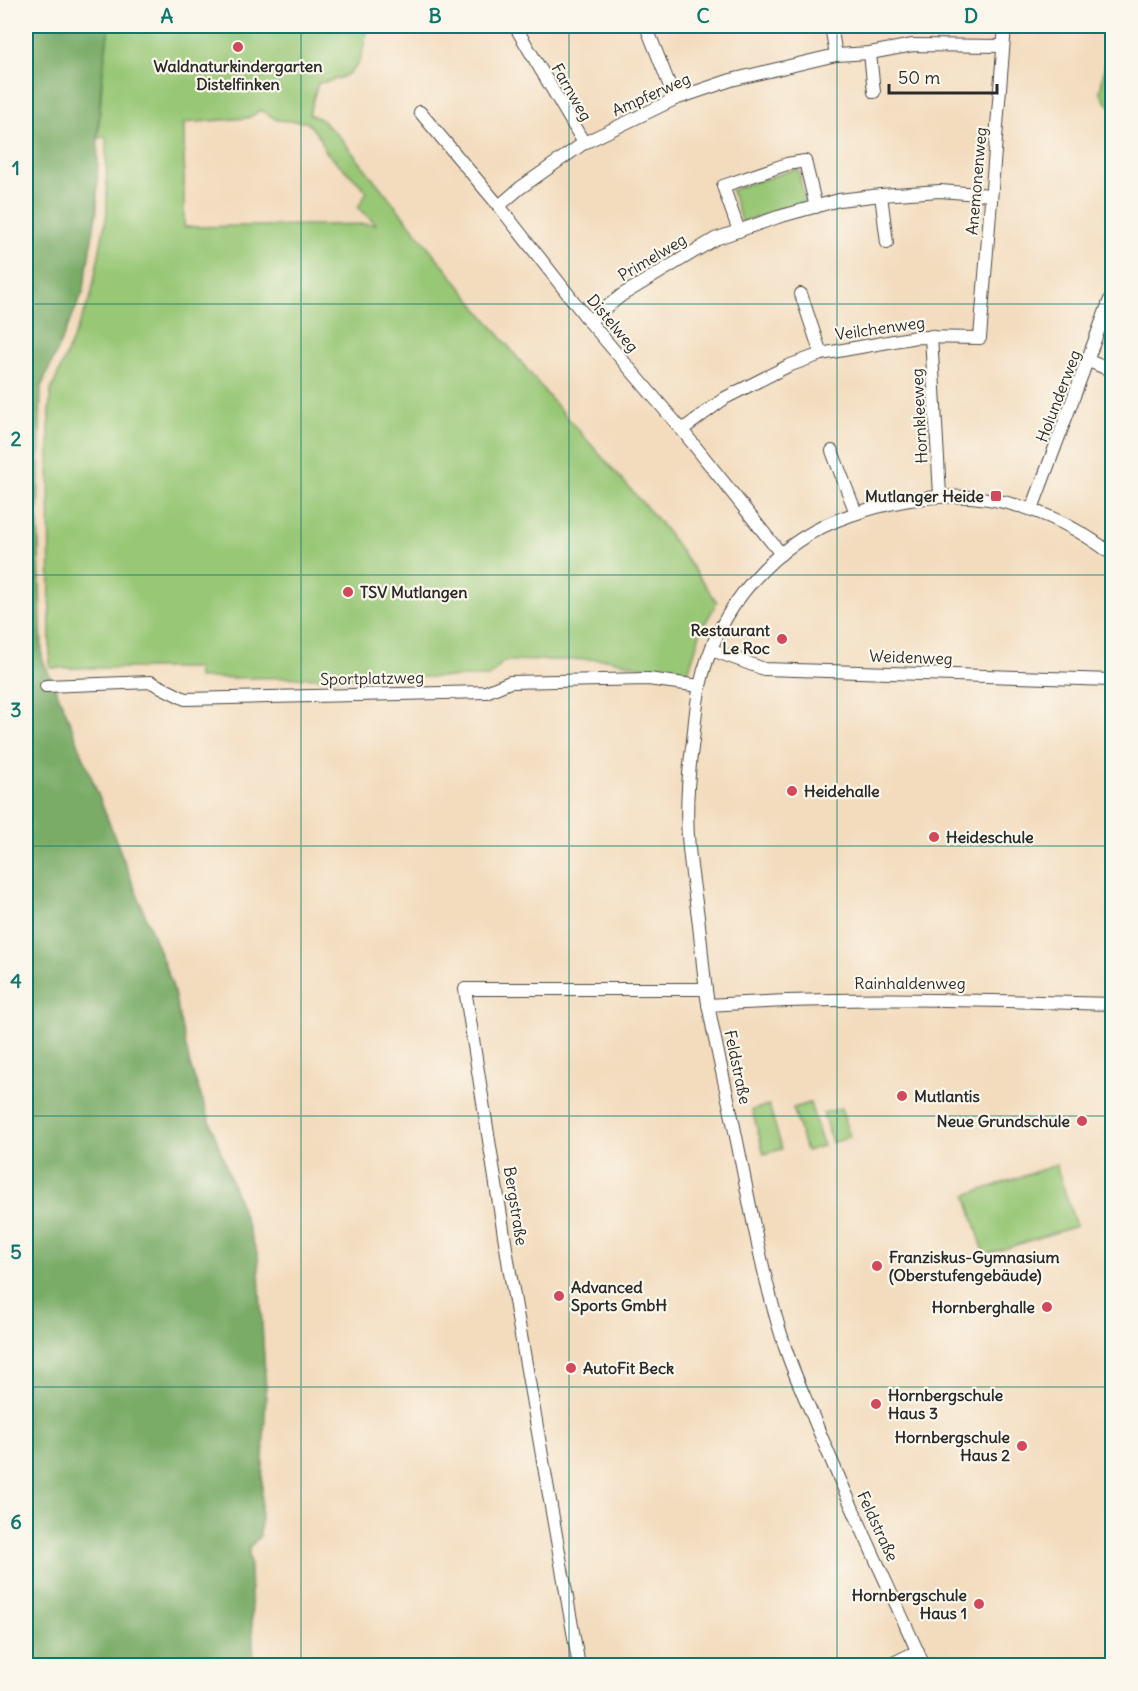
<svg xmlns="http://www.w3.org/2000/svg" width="1138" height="1691" font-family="Delius,sans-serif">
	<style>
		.green { fill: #98c776; stroke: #627950; stroke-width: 1.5; fill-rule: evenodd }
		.forest { fill: #7aac67; stroke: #526c49; stroke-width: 1.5 }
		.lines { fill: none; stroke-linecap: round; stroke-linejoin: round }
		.street-casing { stroke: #494641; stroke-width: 14 }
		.street { stroke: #fff; stroke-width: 12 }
		.grid { fill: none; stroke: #0f766e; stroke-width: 1.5; stroke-opacity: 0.55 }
		.poi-dot { fill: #d1495b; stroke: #fbf7ec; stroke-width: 2 }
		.labels { text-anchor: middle; stroke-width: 4.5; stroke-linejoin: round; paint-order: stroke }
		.poi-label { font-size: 16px; font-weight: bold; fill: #2b2b2b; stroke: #fbf7ec; text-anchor: start }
		.street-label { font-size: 16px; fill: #2b2b2b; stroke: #fbf7ec }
		.neatline { fill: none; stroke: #0f766e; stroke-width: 2 }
		.grid-label { font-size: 20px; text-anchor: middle; font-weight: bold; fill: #0f766e }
	</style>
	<rect width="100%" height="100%" fill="#fbf7ec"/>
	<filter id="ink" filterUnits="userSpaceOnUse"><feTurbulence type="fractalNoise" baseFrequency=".0167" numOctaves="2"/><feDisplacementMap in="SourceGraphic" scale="12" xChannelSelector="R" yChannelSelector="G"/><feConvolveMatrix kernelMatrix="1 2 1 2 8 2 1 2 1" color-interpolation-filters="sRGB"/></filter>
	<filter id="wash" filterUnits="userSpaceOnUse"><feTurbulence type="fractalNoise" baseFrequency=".008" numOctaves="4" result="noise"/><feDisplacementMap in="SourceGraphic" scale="24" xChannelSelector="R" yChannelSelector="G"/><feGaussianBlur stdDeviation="1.35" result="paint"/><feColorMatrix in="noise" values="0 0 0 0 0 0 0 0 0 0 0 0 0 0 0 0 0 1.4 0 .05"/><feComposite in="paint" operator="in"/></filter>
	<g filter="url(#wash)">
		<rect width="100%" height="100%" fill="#f3dcbe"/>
		<g class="green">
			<path d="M109,26H367C362,63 359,78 318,83L309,114L320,119L339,136L550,398L662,525L717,602L701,631L688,673L649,668L607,659L504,661L489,677L198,678L197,668H50L49,413L51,391L91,296L107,213L106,137L98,138L103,70ZM261,110L277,120L307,122L321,139L324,150L367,191L358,208L376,224L184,227V123L248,118Z"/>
			<path d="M1112,26V107L1106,102L1100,92Z"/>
			<path d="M798,168L805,201L742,222L731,190Z"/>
			<path d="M810,1103L823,1146L806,1151L793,1108Z"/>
			<path d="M769,1105L782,1149L764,1154L752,1110Z"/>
			<path d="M841,1108L850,1137L832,1143L823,1113Z"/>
			<path d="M1056,1165L1076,1226L985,1255L966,1195Z"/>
		</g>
		<path class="forest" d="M26,26H109L101,85L98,138L97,210L83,292L41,387L38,515L42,658L66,712L172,984L190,1065L258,1256L266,1391L260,1536L249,1548L254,1665L26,1666Z"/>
	</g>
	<g filter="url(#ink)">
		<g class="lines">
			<defs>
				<g id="street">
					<path d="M515,26L584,143"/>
					<path d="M646,26L675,99"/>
					<path d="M831,26L836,55"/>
					<path d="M870,53L874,92"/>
					<path d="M420,112L499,206L589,321L682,430L781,554"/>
					<path d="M881,195L887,243"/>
					<path d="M499,206L520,188L584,143L675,99L731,80L836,55L870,53L913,45L1003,46"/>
					<path d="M739,231L723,186L787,164L805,161L816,207"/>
					<path d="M801,294L821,354"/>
					<path d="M589,321L622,295L715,239L778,217L839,200L881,195L940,191L991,195"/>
					<path d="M931,336L940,495"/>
					<path d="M1089,361L1112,371"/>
					<path d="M682,430L725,398L788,366L821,354L916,337L980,338L1005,26"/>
					<path d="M832,451L856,513"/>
					<path d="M1032,509L1112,294"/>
					<path d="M712,650L764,669L1112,680"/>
					<path d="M46,686L151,682L185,699L486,692L510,682L648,679L700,686"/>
					<path d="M708,1005C843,996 978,1000 1112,1004"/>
					<path d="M579,1666L510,1273L465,989H706"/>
					<path d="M887,1666L918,1651"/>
					<path d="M924,1666C887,1583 848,1502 814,1419C804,1395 793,1372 785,1347C761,1274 749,1197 733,1122C725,1084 716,1047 709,1009C703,978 702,947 698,917C695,894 691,871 689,848C685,813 688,775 693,740C695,722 696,704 700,686C717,607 774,541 851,515C948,482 1030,492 1112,554"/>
				</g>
			</defs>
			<use href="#street" class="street-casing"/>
			<use href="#street" class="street"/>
		</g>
	</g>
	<path class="grid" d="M301,26V1666M569,26V1666M837,26V1666M26,304H1112M26,575H1112M26,846H1112M26,1116H1112M26,1387H1112"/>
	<g class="poi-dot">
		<circle cx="238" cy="47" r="6"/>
		<rect x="990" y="490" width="12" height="12" rx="3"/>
		<circle cx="348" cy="592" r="6"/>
		<circle cx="782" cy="639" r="6"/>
		<circle cx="792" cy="791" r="6"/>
		<circle cx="934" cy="837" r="6"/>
		<circle cx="902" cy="1096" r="6"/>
		<circle cx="1082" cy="1121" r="6"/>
		<circle cx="877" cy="1266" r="6"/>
		<circle cx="559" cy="1296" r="6"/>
		<circle cx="1047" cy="1307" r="6"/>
		<circle cx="571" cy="1368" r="6"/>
		<circle cx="876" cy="1404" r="6"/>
		<circle cx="1022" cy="1446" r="6"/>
		<circle cx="979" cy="1604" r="6"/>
	</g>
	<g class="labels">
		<g class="poi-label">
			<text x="238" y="72" text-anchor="middle">Waldnaturkindergarten<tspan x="238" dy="18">Distelfinken</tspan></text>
			<text x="984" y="502" text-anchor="end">Mutlanger Heide</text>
			<text x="360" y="598">TSV Mutlangen</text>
			<text x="770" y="636" text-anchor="end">Restaurant<tspan x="770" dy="18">Le Roc</tspan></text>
			<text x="804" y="797">Heidehalle</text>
			<text x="946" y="843">Heideschule</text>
			<text x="914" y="1102">Mutlantis</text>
			<text x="1070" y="1127" text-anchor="end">Neue Grundschule</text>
			<text x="889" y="1263">Franziskus-Gymnasium<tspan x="889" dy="18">(Oberstufengebäude)</tspan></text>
			<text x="571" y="1293">Advanced<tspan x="571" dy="18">Sports GmbH</tspan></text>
			<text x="1035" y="1313" text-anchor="end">Hornberghalle</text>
			<text x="583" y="1374">AutoFit Beck</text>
			<text x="888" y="1401">Hornbergschule<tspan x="888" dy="18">Haus 3</tspan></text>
			<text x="1010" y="1443" text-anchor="end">Hornbergschule<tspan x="1010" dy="18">Haus 2</tspan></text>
			<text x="967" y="1601" text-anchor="end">Hornbergschule<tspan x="967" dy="18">Haus 1</tspan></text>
		</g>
		<g class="street-label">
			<text transform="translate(572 92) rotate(60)" y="6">Farnweg</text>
			<text transform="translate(651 94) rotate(-24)" y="6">Ampferweg</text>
			<text transform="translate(976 181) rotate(-85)" y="6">Anemonenweg</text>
			<text transform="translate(652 257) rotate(-31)" y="6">Primelweg</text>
			<text transform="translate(613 323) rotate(50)" y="6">Distelweg</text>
			<text transform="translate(880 328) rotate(-8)" y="6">Veilchenweg</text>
			<text transform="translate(1058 396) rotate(-69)" y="6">Holunderweg</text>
			<text transform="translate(919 416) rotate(-93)" y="6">Hornkleeweg</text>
			<text transform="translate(911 657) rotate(2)" y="6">Weidenweg</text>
			<text transform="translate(372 678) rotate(-1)" y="6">Sportplatzweg</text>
			<text x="910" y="989">Rainhaldenweg</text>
			<text transform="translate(738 1067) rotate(78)" y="6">Feldstraße</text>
			<text transform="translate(516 1206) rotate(81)" y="6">Bergstraße</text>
			<text transform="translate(878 1526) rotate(65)" y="6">Feldstraße</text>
		</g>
	</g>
	<rect width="1138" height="1691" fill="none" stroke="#fbf7ec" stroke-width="66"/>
	<path d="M889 84v9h108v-9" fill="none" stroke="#2b2b2b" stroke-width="3"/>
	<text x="898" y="84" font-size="18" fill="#2b2b2b" stroke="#fbf7ec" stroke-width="4.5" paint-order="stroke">50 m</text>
	<rect x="33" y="33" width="1072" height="1625" class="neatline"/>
	<g class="grid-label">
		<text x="167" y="23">A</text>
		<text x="435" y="23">B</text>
		<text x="703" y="23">C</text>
		<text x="971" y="23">D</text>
		<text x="16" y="175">1</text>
		<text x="16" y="446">2</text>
		<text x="16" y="717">3</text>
		<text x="16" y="988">4</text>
		<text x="16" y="1259">5</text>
		<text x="16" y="1529">6</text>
	</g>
</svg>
